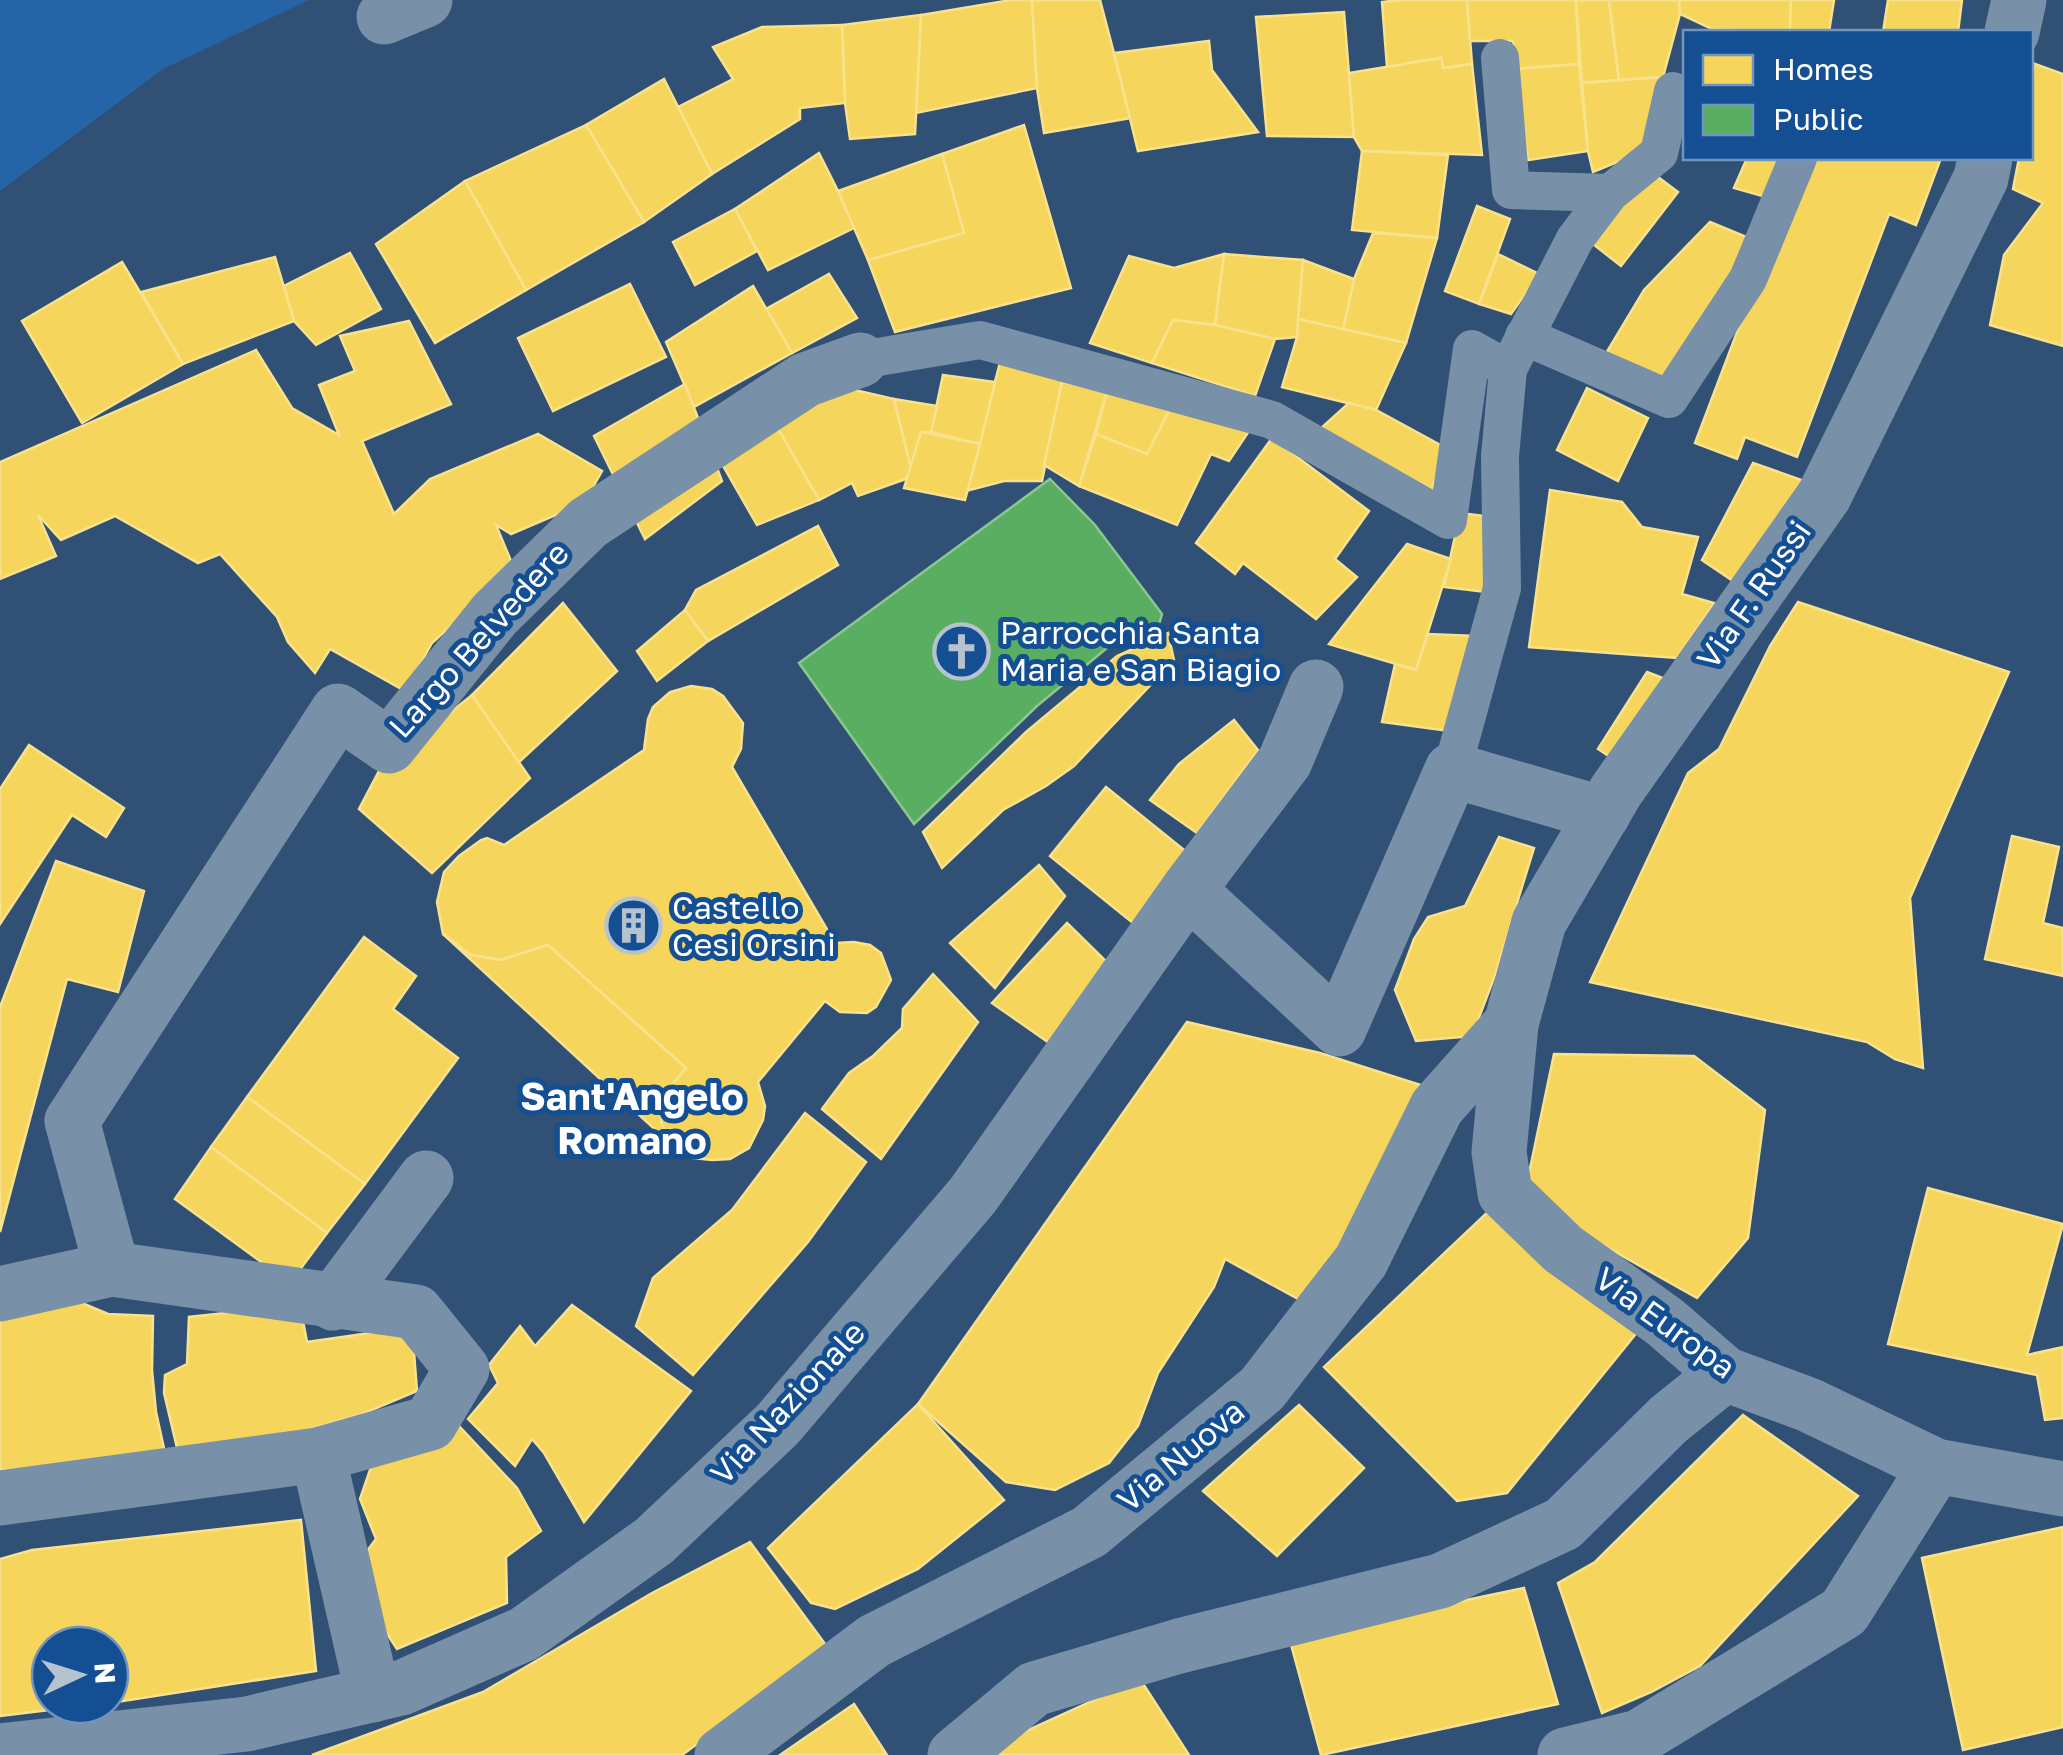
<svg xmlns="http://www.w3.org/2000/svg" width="2063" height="1755" font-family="'Golos Text',sans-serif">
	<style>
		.green { fill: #2464a7 }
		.homes { fill: #f6d55c; stroke: #f9e28d; stroke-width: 2.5 }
		.public { fill: #5aae61; stroke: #8cc690; stroke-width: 2.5 }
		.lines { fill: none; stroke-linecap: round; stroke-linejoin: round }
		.service { stroke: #7890a8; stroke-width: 38 }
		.minor { stroke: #7890a8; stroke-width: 55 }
		.labels { text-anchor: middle; stroke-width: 10; stroke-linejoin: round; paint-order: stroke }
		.street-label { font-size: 32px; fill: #fff; stroke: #134f92 }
		.poi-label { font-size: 32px; fill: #fff; stroke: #134f92; text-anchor: start }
		.quarter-label { font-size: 38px; font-weight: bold; fill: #fff; stroke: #134f92 }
	</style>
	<rect width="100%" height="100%" fill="#305075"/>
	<path class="green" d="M0,0H309L163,69L0,191Z"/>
	<g class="homes">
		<path d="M1011,0H1032L1037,88L916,113L921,15Z"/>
		<path d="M1032,0H1100L1131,118L1044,133L1037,88Z"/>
		<path d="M1399,0H1467L1472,64L1443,68L1441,58L1387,67L1382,2Z"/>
		<path d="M1467,0H1576L1579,64L1516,69L1513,41H1470Z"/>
		<path d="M1576,0H1609L1619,80L1582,83Z"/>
		<path d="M1609,0H1679L1680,14L1663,77L1619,80Z"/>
		<path d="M1679,0H1791L1790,32L1712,29L1680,14Z"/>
		<path d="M1791,0H1834L1829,32H1790Z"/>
		<path d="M1888,0H1962L1958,32H1883Z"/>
		<path d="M1344,12L1354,137L1267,136L1256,17Z"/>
		<path d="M921,15L915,134L850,139L845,103L842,25Z"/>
		<path d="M842,25L845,103L800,108V119L712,174L678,107L733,79L713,47L762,27Z"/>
		<path d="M1209,41L1212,70L1258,132L1138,151L1114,53Z"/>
		<path d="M1441,58L1443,68L1472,64L1482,155L1362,151L1354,137L1349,73Z"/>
		<path d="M1579,64L1588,151L1528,160L1516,69Z"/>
		<path d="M2035,64L2063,74V346L1990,325L2004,255L2043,203L2013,189L2019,158H2030V89Z"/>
		<path d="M1663,77L1646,150L1593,172L1588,151L1582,83Z"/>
		<path d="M664,79L712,174L644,222L586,125Z"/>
		<path d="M586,125L644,222L526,290L465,181Z"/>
		<path d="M1024,125L1071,288L895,332L868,260L964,233L942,154Z"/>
		<path d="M1362,151L1448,155L1437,238L1352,230Z"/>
		<path d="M819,153L856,227L768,270L735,209Z"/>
		<path d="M942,154L964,233L868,260L838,191Z"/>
		<path d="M1747,158H1788L1773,199L1734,188Z"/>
		<path d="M1803,158H1941L1916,225L1889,214L1797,457L1745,437L1737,459L1695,443Z"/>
		<path d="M1650,171L1678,192L1621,266L1593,244Z"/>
		<path d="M465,181L526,290L435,343L376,244Z"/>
		<path d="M1477,206L1510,219L1479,304L1445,291Z"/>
		<path d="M735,209L757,251L695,285L673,242Z"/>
		<path d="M1710,222L1754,240L1661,386L1602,360L1644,290Z"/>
		<path d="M1373,233L1437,238L1406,343L1343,330L1354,279Z"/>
		<path d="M350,253L381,309L316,345L294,321L284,286Z"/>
		<path d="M1224,254L1215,325L1173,320L1152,363L1090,343L1129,256L1174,268Z"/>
		<path d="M1224,254L1303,260L1297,337L1275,339L1215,325Z"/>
		<path d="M1498,254L1539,274L1511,314L1479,304Z"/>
		<path d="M275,257L294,321L183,364L141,292Z"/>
		<path d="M1303,260L1354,279L1343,330L1298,319Z"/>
		<path d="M122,262L183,364L82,423L22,321Z"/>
		<path d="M829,274L857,318L792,353L766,309Z"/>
		<path d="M630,284L666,357L553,411L518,338Z"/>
		<path d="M753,286L792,353L694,407L666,342Z"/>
		<path d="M1298,319L1406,343L1376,410L1282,387L1297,337Z"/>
		<path d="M1173,320L1215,325L1275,339L1255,396L1152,363Z"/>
		<path d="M409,321L451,404L362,441L394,514L430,479L538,434L602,471L584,503L511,534L496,525L514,568L432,643L405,691L330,649L315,673L288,642L277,617L220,554L198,563L115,516L61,540L38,515L56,556L0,579V462L256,350L292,408L339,435L319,385L355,371L340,336Z"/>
		<path d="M1001,359L1065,368L1042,481H1004L966,491Z"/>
		<path d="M943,375L995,382L980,444L931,432Z"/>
		<path d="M1062,382L1107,391L1079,486L1044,465Z"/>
		<path d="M685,384L722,481L645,539L594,436Z"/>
		<path d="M846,388L894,399L911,468L906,479L858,496L852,483L819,500L773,420Z"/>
		<path d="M1587,388L1648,418L1618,481L1557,450Z"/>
		<path d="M1107,391L1171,407L1147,454L1096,434Z"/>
		<path d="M894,399L937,406L931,432H921L911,468Z"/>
		<path d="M1349,403L1376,410L1446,448L1432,489L1319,430Z"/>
		<path d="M1171,407L1251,428L1229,461L1211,454L1177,525L1079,486L1096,434L1147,454Z"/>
		<path d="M773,420L819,500L757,525L714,450Z"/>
		<path d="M921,432L980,444L965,500L904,488Z"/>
		<path d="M1272,438L1369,511L1335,559L1357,577L1316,619L1243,563L1235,574L1196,543Z"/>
		<path d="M1753,463L1816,485L1739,585L1702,560Z"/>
		<path d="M1550,490L1622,502L1642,527L1698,537L1682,594L1714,603L1677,658L1529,647Z"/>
		<path d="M1460,513L1493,517L1487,592L1444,587Z"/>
		<path d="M818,526L838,565L708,641L685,610L696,590Z"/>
		<path d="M1407,544L1451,559L1416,670L1329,644Z"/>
		<path d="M1798,602L2009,672L1910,898L1923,1068L1895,1059L1867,1042L1590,982L1688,773L1719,749L1770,646Z"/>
		<path d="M563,603L617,671L518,763L472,695Z"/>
		<path d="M685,610L708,641L657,681L637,651Z"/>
		<path d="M1168,633L1174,660L1074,766L1046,786L1003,810L942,868L923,832L1026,732L1117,656Z"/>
		<path d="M1428,634L1474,636L1450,731L1382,722L1395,664L1416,670Z"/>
		<path d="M1647,672L1681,685L1619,763L1598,749Z"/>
		<path d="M691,686L712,689L723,696L743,723L741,749L732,767L835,943L854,942L870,945L881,953L891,980L876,1007L867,1013L840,1012L825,1001L758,1082L765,1106L763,1120L749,1148L730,1159L712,1160L693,1158L674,1147L661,1123L665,1093L686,1068L548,945L501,960L471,955L443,934L437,902L444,872L459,856L481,840L487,838L504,845L644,750L648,719L653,707L670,692Z"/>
		<path d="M472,695L530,778L432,873L359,809L380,769Z"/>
		<path d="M1234,720L1258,750L1197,833L1150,800L1179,764Z"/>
		<path d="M29,745L124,808L106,837L72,815L0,924V789Z"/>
		<path d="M1106,787L1189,854L1133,923L1050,856Z"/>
		<path d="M2012,836L2059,847L2043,923L2063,928V976L1985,959Z"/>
		<path d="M1499,837L1534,848L1494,978L1472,1036L1416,1041L1395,990L1414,939L1428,917L1465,906Z"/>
		<path d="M56,861L144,891L118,992L67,979L0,1232V1007Z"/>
		<path d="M1039,865L1065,896L995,988L950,943Z"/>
		<path d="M1067,923L1119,974L1055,1047L992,1003Z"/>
		<path d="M443,934L471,955L501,960L548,945L686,1068L665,1093L661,1123L674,1147Z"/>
		<path d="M364,937L416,976L393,1009L458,1058L365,1184L247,1097Z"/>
		<path d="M933,974L978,1022L881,1159L822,1109L849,1073L873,1056L902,1028L903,1009Z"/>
		<path d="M1187,1022L1320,1053L1430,1088L1356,1229L1298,1299L1225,1259L1214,1287L1158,1373L1138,1426L1109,1463L1055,1490L1006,1482L918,1404Z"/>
		<path d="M1554,1054L1694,1056L1765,1110L1748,1238L1697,1298L1539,1209L1527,1183Z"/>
		<path d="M247,1097L365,1184L327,1233L211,1147Z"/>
		<path d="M805,1113L866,1162L808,1242L693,1375L636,1326L653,1278L732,1210Z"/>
		<path d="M211,1147L327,1233L290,1283L175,1199Z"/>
		<path d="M1928,1188L2063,1224L2027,1355L2063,1347V1418L2045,1420L2037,1375L1888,1344Z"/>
		<path d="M1491,1209L1639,1330L1507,1493L1457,1501L1324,1367Z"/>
		<path d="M70,1298L108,1314L153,1316L152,1370L156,1412L165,1453L103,1464L0,1470V1313Z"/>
		<path d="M300,1305L307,1342L412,1327L417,1391L362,1414L279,1438L178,1452L164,1393L165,1375L187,1364L189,1317Z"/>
		<path d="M572,1305L691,1391L584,1522L544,1453L532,1439L515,1466L468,1419L498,1383L489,1365L520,1326L535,1346Z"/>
		<path d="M918,1404L1004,1500L918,1569L835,1609L811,1603L768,1548Z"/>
		<path d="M1299,1405L1364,1468L1277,1556L1203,1491Z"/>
		<path d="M1743,1415L1858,1496L1700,1666L1651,1692L1602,1713L1558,1583L1595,1562Z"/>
		<path d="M460,1427L517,1488L541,1531L506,1557L507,1603L397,1649L374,1614L364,1555L376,1539L360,1499L373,1461L447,1437Z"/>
		<path d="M301,1520L316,1671L110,1703V1645H50V1705H91L0,1716V1559L32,1550Z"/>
		<path d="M2063,1527V1727L1963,1750L1922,1558Z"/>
		<path d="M750,1542L828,1648L682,1755H312L483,1692L652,1593Z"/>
		<path d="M1524,1588L1558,1704L1321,1755L1289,1637Z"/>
		<path d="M1140,1679L1189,1755H977L980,1752Z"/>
		<path d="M854,1704L887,1755H780Z"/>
	</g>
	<path class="public" d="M1050,479L1095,525L1162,614L1158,628L1119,638L1037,706L914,824L799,663Z"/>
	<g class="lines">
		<g class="service">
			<path d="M1500,58L1511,190L1610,193"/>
			<path d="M1524,336L1669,399L1748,279L1798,158"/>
			<path d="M860,360L980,340L1272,420L1448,520L1472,349L1508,369"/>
			<path d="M1452,770L1502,588L1500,456L1508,369L1575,239L1610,193L1659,153L1673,91"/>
		</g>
		<g class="minor">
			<path d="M384,17L425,0"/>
			<path d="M2012,32L2019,0"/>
			<path d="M1985,158L1981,178L1824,496L1616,791L1539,922L1511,1024L1499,1152L1505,1193L1563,1249L1665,1322L1725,1374L1809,1405L1936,1466L2063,1489"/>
			<path d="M1188,890L1339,1029L1452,770L1603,814"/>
			<path d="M112,1269L72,1121L338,711L389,746L495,614L588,523L805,380L860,360"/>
			<path d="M0,1294L112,1269L416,1312L462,1369L430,1423L318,1455"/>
			<path d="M333,1303L426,1178"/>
			<path d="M0,1498L318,1455L373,1695"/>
			<path d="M0,1751L247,1724L401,1688L524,1634L654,1541L778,1424L973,1195L1188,890L1285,761L1316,687"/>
			<path d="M722,1755L874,1641L1089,1532L1262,1389L1361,1261L1437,1107L1511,1024"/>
			<path d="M955,1755L1034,1689L1179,1646L1440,1581L1563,1524L1668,1420L1725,1374"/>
			<path d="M1565,1755L1639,1737L1844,1612L1936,1466"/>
		</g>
	</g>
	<defs>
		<symbol id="church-ring" viewBox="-11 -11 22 22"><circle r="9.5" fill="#134f92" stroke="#b7c2cf" stroke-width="1.5"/><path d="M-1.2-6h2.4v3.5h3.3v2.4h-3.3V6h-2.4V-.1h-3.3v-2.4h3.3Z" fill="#b7c2cf"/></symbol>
		<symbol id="building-ring" viewBox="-11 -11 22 22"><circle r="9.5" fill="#134f92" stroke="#b7c2cf" stroke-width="1.5"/><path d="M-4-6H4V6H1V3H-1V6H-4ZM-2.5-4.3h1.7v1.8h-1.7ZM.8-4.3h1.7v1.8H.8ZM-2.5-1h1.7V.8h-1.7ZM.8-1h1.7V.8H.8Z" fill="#b7c2cf"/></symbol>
	</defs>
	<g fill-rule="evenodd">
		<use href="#church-ring" x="930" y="620" width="63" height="63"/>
		<use href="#building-ring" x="602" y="894" width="63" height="63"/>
	</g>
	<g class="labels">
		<g class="street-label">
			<text transform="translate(1754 595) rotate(-55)" y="11">Via F. Russi</text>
			<text transform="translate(479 640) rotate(-48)" y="11">Largo Belvedere</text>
			<text transform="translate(1665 1323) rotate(36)" y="11">Via Europa</text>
			<text transform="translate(788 1403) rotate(-47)" y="11">Via Nazionale</text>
			<text transform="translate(1181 1456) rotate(-40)" y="11">Via Nuova</text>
		</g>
		<g class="poi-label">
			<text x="1000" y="644">Parrocchia Santa<tspan x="1000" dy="37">Maria e San Biagio</tspan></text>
			<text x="672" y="919">Castello<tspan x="672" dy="37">Cesi Orsini</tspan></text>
		</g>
		<g class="quarter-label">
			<text x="632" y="1110">Sant'Angelo<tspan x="632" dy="44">Romano</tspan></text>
		</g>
	</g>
	<rect x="1683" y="30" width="350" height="130" fill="#134f92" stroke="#7195be" stroke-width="2.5"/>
	<rect x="1703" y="55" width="50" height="30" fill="#f6d55c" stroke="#7195be" stroke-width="2.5"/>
	<text x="1773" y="80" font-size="30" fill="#ffffff">Homes</text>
	<rect x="1703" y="105" width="50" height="30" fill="#5aae61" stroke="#7195be" stroke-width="2.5"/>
	<text x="1773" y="130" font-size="30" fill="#ffffff">Public</text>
	<g transform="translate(80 1675) rotate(86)"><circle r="48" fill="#134f92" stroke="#7195be" stroke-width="2.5"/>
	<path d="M0-8L18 38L0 25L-18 38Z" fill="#b7c2cf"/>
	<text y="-15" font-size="28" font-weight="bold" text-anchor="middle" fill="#ffffff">N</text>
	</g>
</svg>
